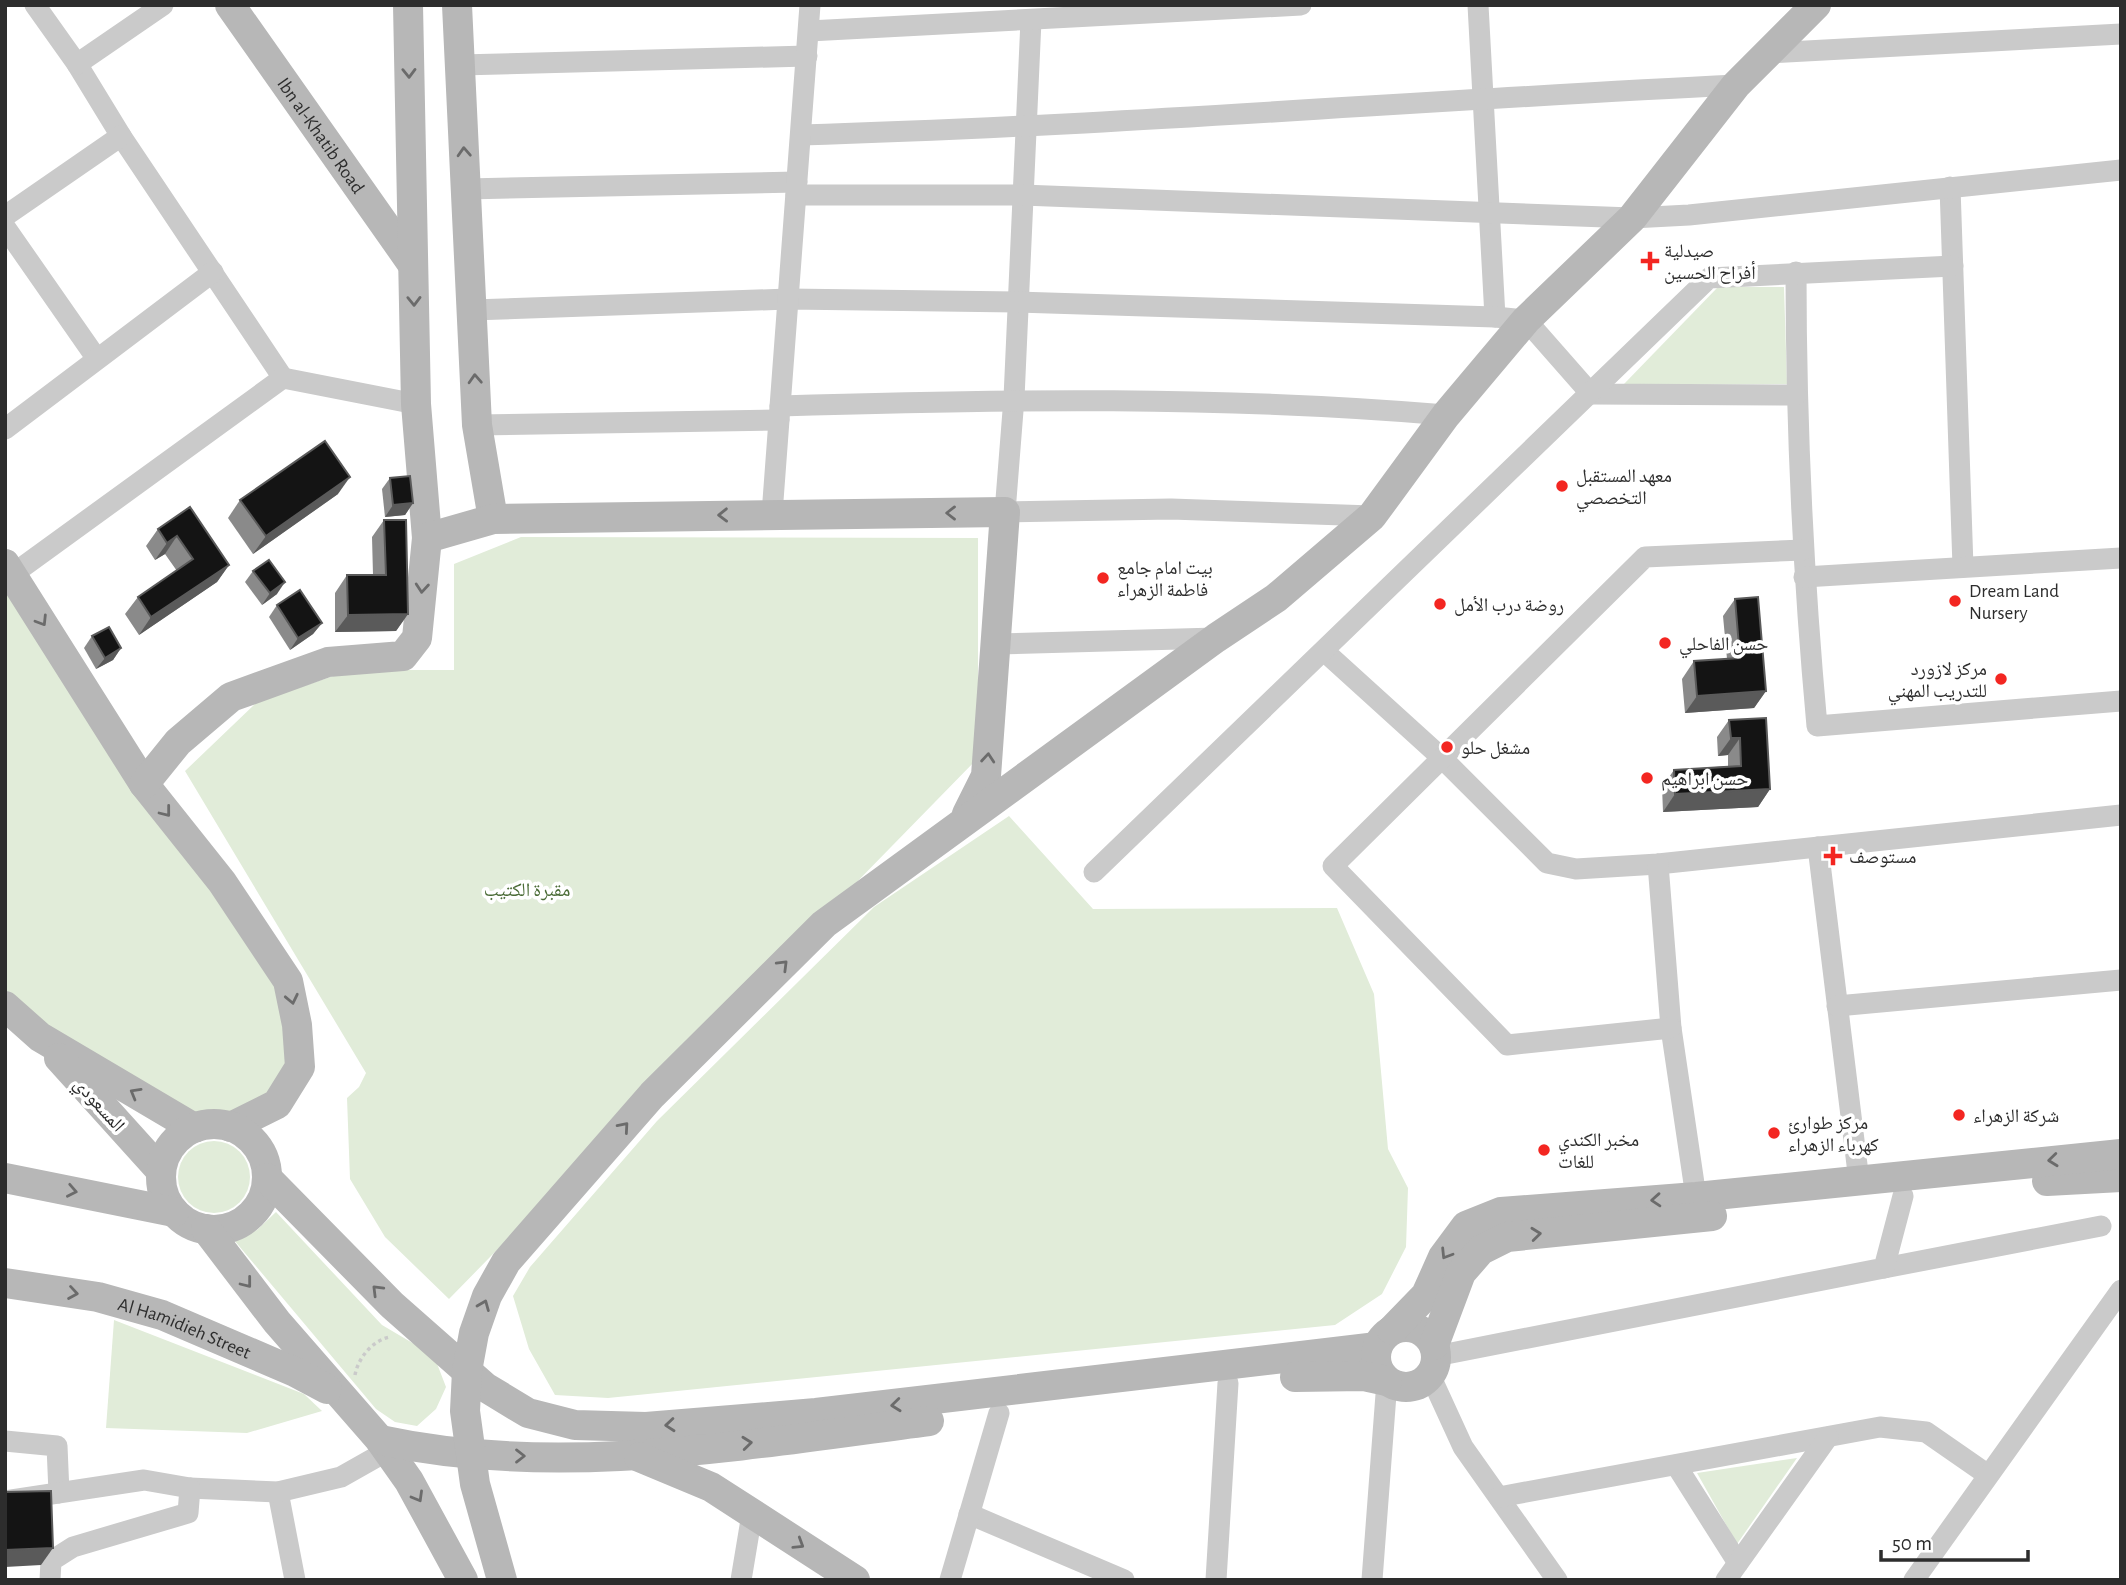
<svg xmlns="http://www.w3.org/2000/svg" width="2126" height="1585" font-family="'Alegreya Sans','Noto Naskh Arabic',sans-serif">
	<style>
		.green { fill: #e1ecd9 }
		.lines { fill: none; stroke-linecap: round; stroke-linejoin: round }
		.path { stroke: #cacaca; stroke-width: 3.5; stroke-dasharray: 3.5 3.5; stroke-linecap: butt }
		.street { stroke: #cacaca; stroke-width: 21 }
		.secondary { stroke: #b7b7b7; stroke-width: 30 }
		.wall { fill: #8a8a8a }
		.shaded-wall { fill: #5a5a5a }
		.building { fill: #141414; stroke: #5a5a5a; stroke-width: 2 }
		.oneway { stroke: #6b6b6b }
		.poi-dot { fill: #f32621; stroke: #fff; stroke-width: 2.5 }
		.labels { text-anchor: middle; stroke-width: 7; stroke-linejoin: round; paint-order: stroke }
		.street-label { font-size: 19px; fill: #2d2d2d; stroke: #fff }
		.poi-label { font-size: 19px; fill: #2d2d2d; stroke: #fff; text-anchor: start }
		.park-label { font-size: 19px; fill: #4b6c37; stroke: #fff }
	</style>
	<rect width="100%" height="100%" fill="#fff"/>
	<g class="green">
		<path d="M1718,287H1784L1787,384L1623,385Z"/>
		<path d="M521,537L978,538V758L449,1299L385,1237L350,1179L347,1098L359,1087L366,1073L185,771L257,702L351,670H454V564Z"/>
		<path d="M5,577L222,882L297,1025L277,1104L222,1125H203L5,1006Z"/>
		<path d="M1009,816L1093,909L1337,908L1374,994L1388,1149L1408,1188L1406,1247L1382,1294L1335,1325L608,1398L555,1395L529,1349L513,1296L530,1267L657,1121L874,907Z"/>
		<circle cx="214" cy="1177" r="36"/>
		<path d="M276,1212L382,1325L421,1348L436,1361L446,1387L436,1409L417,1426L395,1422L376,1409L234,1240L257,1230Z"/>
		<path d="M114,1320L304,1394L322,1411L247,1433L106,1428Z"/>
		<path d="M1797,1458L1737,1544L1697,1473Z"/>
	</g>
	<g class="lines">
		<path class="path" d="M355,1375C358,1358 373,1340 390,1337"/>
		<g class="street">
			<path d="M35,5L77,64L121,136L283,378"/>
			<path d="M1478,5L1495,317"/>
			<path d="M1031,20L1014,398L1005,512L1171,509L1372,516"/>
			<path d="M809,31L1301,5"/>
			<path d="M1768,53L2121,34"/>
			<path d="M77,64L163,5"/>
			<path d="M460,65L807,56"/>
			<path d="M801,135C1113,126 1424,100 1736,85"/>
			<path d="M1950,187L1963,567"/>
			<path d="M466,189L797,182"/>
			<path d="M796,195H1022L1632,218L1689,215L2121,170"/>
			<path d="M5,216L121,136"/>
			<path d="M5,227L97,359"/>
			<path d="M1796,272C1796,424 1803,574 1817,726L2121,701"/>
			<path d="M472,310L788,299L1017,302L1495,317L1526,320L1591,394L1796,395"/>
			<path d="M780,406C1002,399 1225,396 1446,415"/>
			<path d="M477,425L779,420"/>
			<path d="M5,429L213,272"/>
			<path d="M772,514L810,5"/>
			<path d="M13,574L283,378L416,404"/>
			<path d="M1804,577L2121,558"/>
			<path d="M998,644L1216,638"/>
			<path d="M1324,651L1442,758L1547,863L1576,869L1658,864L2121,815"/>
			<path d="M1818,847L1859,1181"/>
			<path d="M1658,864L1671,1028L1696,1197"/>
			<path d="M1094,872L1709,278L1953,266"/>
			<path d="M1837,1006L2121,980"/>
			<path d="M1671,1028L1507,1045L1333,866L1645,557L1803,550"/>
			<path d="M1884,1268L2101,1226"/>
			<path d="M1436,1356L1884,1268L1903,1196"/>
			<path d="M1430,1375L1463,1447L1557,1580"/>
			<path d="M5,1441L57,1446L59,1493"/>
			<path d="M1676,1465L1738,1563"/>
			<path d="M278,1492L295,1580"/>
			<path d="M1499,1497L1880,1427L1926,1432L1988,1475"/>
			<path d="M5,1501L144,1480L190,1488L278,1492L341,1477L387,1451"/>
			<path d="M969,1514L1124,1580"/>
			<path d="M50,1580L51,1561L73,1547L188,1513L190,1488"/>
			<path d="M741,1580L752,1514"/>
			<path d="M950,1580L999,1413"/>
			<path d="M1216,1580L1228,1383"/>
			<path d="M1372,1580L1387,1381"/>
			<path d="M1726,1580L1828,1437"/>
			<path d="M1914,1580L2121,1290"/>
		</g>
		<g class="secondary">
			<path id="s1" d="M230,5L413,265"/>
			<path d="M408,5L416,404L427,538"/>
			<path d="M457,5L477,425L493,519"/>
			<path d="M5,564L144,784L222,882L288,981L297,1025L300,1067L277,1104L231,1127"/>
			<path d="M144,784L178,742L231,697L328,662L403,656L417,638L427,538L493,519L1005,512L986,776L967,814"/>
			<path d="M5,1006L40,1037L194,1128"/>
			<path d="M59,1058L161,1171"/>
			<circle cx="214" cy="1177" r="53"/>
			<path d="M5,1178L174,1212"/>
			<path d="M267,1178L392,1305L485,1387L528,1413L575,1425L646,1427L816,1413L1377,1347"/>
			<path d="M2047,1181L2121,1177"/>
			<path d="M206,1229L277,1322L380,1440L409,1481L463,1580"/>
			<path id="s2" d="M5,1283L98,1297L162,1315L295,1372L327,1389"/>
			<circle cx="1406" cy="1357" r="30"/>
			<path d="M1392,1330L1426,1295L1443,1257L1466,1226L1501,1212L1696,1197L2121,1154"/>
			<path d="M1434,1345L1461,1273L1481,1250L1507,1237L1712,1216"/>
			<path d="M1295,1377L1364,1376L1387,1381"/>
			<path d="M380,1440C559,1479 750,1444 929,1421"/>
			<path d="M639,1457L711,1487L855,1580"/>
			<path d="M502,1580L475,1484L465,1411L467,1371L474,1333L487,1296L506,1262L652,1095L824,924L1216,638L1276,598L1372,516L1446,415L1526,320L1632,218L1736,85L1816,5"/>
		</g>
	</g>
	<g class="wall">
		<path d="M390,478L413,503L405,515L385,517L382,489Z"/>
		<path d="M338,494L253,554L228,518L240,500Z"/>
		<path d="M190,507L229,565L217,582L139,635L125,614L138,597L177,571L165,554L155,560L146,546L158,529Z"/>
		<path d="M384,520L408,614L396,631L335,632V593L347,575H373L372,537Z"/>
		<path d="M253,571L277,594L262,605L245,582Z"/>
		<path d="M1735,599L1766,691L1754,708L1685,713L1682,679L1694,661L1727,659L1723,616Z"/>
		<path d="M277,605L322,623L313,634L290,650L269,617Z"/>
		<path d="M92,636L121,648L113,660L96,669L84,648Z"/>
		<path d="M1729,720L1770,789L1758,807L1663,812L1662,787L1674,770L1728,766V755L1718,756L1717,737Z"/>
	</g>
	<g class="shaded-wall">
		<path d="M350,477L338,494L253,554L266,536Z"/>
		<path d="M413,503L405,515L385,517L393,505Z"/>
		<path d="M177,536L165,554L155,560L167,543Z"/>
		<path d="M229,565L217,582L139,635L151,617Z"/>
		<path d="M285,582L277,594L262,605L270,593Z"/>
		<path d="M408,614L396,631L335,632L348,615Z"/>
		<path d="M322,623L313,634L290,650L298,638Z"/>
		<path d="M121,648L113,660L96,669L105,658Z"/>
		<path d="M1766,691L1754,708L1685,713L1697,696Z"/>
		<path d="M1731,738H1740L1728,755L1718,756Z"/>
		<path d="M1770,789L1758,807L1663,812L1675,794Z"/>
		<path d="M53,1548L41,1565L5,1567V1550Z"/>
	</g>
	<g class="building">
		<path d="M325,441L350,477L266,536L240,500Z"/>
		<path d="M410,476L413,503L393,505L390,478Z"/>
		<path d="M190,507L229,565L151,617L138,597L193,559L177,536L167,543L158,529Z"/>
		<path d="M384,520H406L408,614L348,615L347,575H386Z"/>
		<path d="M269,560L285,582L270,593L253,571Z"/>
		<path d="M300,590L322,623L298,638L277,605Z"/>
		<path d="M1758,597L1766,691L1697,696L1694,661L1740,658L1735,599Z"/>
		<path d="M109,627L121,648L105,658L92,636Z"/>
		<path d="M1766,718L1770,789L1675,794L1674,770L1741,766L1740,738H1731L1729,720Z"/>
		<path d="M51,1491L53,1548L5,1550V1492Z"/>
	</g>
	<defs><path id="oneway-chevron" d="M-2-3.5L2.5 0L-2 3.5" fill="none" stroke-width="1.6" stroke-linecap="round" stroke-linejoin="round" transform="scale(1.75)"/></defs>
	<g class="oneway">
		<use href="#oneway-chevron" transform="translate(409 73) rotate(89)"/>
		<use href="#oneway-chevron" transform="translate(464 152) rotate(-93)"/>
		<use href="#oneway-chevron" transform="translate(414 301) rotate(89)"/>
		<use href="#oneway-chevron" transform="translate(475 379) rotate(-93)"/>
		<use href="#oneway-chevron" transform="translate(951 513) rotate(180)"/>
		<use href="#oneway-chevron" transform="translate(723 515) rotate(179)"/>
		<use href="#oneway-chevron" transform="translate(422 588) rotate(95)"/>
		<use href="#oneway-chevron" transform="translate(42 621) rotate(58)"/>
		<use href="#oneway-chevron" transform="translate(988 758) rotate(-85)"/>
		<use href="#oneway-chevron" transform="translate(166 812) rotate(52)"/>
		<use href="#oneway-chevron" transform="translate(783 965) rotate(-45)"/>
		<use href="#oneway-chevron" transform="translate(292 999) rotate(78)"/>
		<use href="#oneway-chevron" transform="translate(135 1093) rotate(-150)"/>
		<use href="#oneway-chevron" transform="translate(624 1127) rotate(-49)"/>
		<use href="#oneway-chevron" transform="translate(2053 1160) rotate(174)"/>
		<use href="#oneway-chevron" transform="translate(72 1191) rotate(11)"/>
		<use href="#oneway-chevron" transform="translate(1656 1200) rotate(176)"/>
		<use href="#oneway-chevron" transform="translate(1536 1234) rotate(-6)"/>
		<use href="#oneway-chevron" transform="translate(1446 1254) rotate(122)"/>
		<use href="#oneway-chevron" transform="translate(247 1283) rotate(52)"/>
		<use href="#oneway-chevron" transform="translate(377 1290) rotate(-135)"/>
		<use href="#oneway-chevron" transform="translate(73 1293) rotate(9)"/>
		<use href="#oneway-chevron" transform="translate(484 1305) rotate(-68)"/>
		<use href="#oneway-chevron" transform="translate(896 1405) rotate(174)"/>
		<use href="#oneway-chevron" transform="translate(670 1425) rotate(175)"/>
		<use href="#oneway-chevron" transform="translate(747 1443) rotate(-6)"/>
		<use href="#oneway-chevron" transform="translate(520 1456)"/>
		<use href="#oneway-chevron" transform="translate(418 1497) rotate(60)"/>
		<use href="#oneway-chevron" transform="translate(799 1544) rotate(32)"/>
	</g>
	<g class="poi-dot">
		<path d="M1646.5 250.5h7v7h7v7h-7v7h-7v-7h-7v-7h7z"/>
		<circle cx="1562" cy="486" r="7"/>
		<circle cx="1103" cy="578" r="7"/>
		<circle cx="1955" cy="601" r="7"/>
		<circle cx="1440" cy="604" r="7"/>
		<circle cx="1665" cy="643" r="7"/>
		<circle cx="2001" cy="679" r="7"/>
		<circle cx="1447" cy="747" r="7"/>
		<circle cx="1647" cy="778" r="7"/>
		<path d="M1829.5 845.5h7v7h7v7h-7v7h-7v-7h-7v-7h7z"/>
		<circle cx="1959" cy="1115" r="7"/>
		<circle cx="1774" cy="1133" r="7"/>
		<circle cx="1544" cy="1150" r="7"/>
	</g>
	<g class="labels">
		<g class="street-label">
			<text dy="7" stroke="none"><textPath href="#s1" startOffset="159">Ibn al-Khatib Road</textPath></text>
			<text transform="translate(100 1104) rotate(48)" y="7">المسعودي</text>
			<text dy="7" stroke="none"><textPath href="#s2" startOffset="186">Al Hamidieh Street</textPath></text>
		</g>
		<g class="poi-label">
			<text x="1664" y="257">صيدلية<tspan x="1664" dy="22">أفراح الحسين</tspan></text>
			<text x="1576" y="482">معهد المستقبل<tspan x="1576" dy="22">التخصصي</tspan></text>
			<text x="1117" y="574">بيت امام جامع<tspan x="1117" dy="22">فاطمة الزهراء</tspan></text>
			<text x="1969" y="597">Dream Land<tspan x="1969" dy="22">Nursery</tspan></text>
			<text x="1454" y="611">روضة درب الأمل</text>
			<text x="1679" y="650">حسن الفاحلي</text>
			<text x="1987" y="675" text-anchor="end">مركز لازورد<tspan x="1987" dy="22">للتدريب المهني</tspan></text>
			<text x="1461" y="754">مشغل حلو</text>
			<text x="1661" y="785">حسن ابراهيم</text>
			<text x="1849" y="863">مستوصف</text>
			<text x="1973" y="1122">شركة الزهراء</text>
			<text x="1788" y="1129">مركز طوارئ<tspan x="1788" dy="22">كهرباء الزهراء</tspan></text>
			<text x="1558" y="1146">مخبر الكندي<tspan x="1558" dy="22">للغات</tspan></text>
		</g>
		<g class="park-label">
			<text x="527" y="896">مقبرة الكتيب</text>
		</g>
	</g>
	<rect width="2126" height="1585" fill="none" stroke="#2d2d2d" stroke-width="14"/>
	<path d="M1881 1550v10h147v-10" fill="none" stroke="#2d2d2d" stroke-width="3.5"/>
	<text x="1892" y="1550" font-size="21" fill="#2d2d2d" stroke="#ffffff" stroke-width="5" paint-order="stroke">50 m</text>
</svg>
